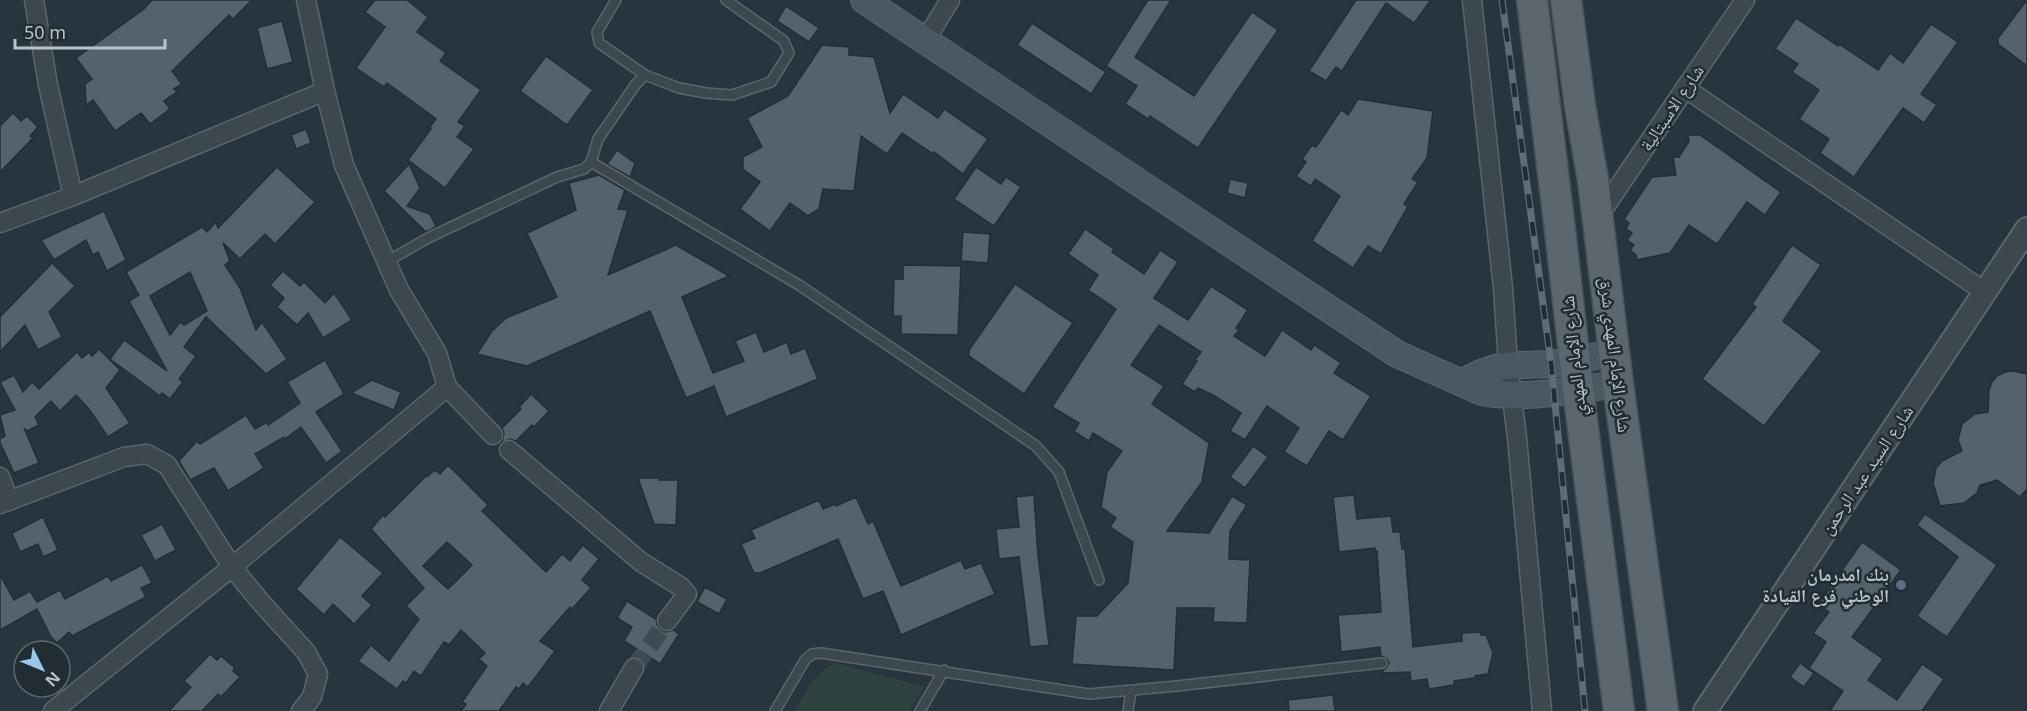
<svg xmlns="http://www.w3.org/2000/svg" width="2027" height="711" font-family="'Noto Sans','Noto Naskh Arabic',sans-serif">
	<style>
		.green { fill: #2e4340 }
		.building { fill: #54626b; stroke: #232e35; stroke-width: 1.5; fill-rule: evenodd }
		.lines { fill: none; stroke-linecap: round; stroke-linejoin: round }
		.minor-tunnel { stroke: #3f4a53; stroke-width: 18; stroke-dasharray: 18 9; stroke-linecap: butt }
		.service-casing { stroke: #5a656c; stroke-width: 12 }
		.minor-casing { stroke: #5a656c; stroke-width: 21 }
		.tertiary-casing { stroke: #5a656c; stroke-width: 26 }
		.secondary-casing { stroke: #5a656c; stroke-width: 28 }
		.primary-casing { stroke: #465057; stroke-width: 33 }
		.service { stroke: #3c474e; stroke-width: 9 }
		.minor { stroke: #3c474e; stroke-width: 18 }
		.tertiary { stroke: #3c474e; stroke-width: 22 }
		.secondary { stroke: #4b5761; stroke-width: 26 }
		.primary { stroke: #5b666e; stroke-width: 30 }
		.rail-casing { stroke: #5f6c75; stroke-width: 7 }
		.rail { stroke: #212c33; stroke-width: 4.5; stroke-dasharray: 14; stroke-linecap: butt }
		.service-dot { fill: #5c6f8a; stroke: #212c33; stroke-width: 2 }
		.labels { text-anchor: middle; stroke-width: 5; stroke-linejoin: round; paint-order: stroke }
		.street-label { font-size: 18px; fill: #b9c2c9; stroke: #212c33 }
		.poi-label { font-size: 18px; font-weight: bold; fill: #b9c2c9; stroke: #212c33; text-anchor: end }
	</style>
	<rect width="100%" height="100%" fill="#29353e"/>
	<path class="green" d="M837,663L924,687L909,711H795C807,690 813,672 837,663Z"/>
	<g class="building">
		<path d="M152,0H252L233,19L229,15L172,71L182,84L174,89L177,92L164,101L170,109L150,124L141,113L115,131L93,100L86,105L85,84L92,79L76,58L144,9Z"/>
		<path d="M375,0H407L428,17L417,32L446,53L440,61L481,90L458,122L465,126L457,137L474,149L445,188L408,160L431,129L430,127L436,119L387,83L384,87L356,68L385,27L365,12Z"/>
		<path d="M1148,0H1171L1135,57L1194,96L1252,12L1278,30L1198,148L1150,116L1148,119L1125,104L1137,86L1106,66Z"/>
		<path d="M1356,0H1431L1414,23L1386,3L1342,71L1336,67L1326,81L1309,71Z"/>
		<path d="M2027,0V66L1998,44V38Z"/>
		<path d="M786,6L819,28L809,42L777,21Z"/>
		<path d="M1796,18L1838,46L1839,44L1878,70L1890,53L1903,63L1931,24L1958,42L1921,94L1937,105L1924,123L1903,108L1854,177L1820,153L1829,139L1799,119L1819,90L1792,72L1798,64L1775,49Z"/>
		<path d="M282,21L293,62L267,69L257,28Z"/>
		<path d="M1032,23L1106,72L1091,94L1017,45Z"/>
		<path d="M822,45L849,47V55L874,57L890,113L903,94L938,118L944,109L988,139L963,174L934,152L933,154L902,133L887,154L861,136L854,191L823,189L819,209L808,216L790,203L770,231L740,209L760,182L743,169V157L762,147L747,118L788,96Z"/>
		<path d="M546,56L593,90L567,125L520,91Z"/>
		<path d="M1358,99L1433,111L1427,158L1412,179L1418,182L1404,204L1408,206L1381,254L1368,246L1353,268L1312,241L1340,196L1315,179L1311,186L1296,176L1306,162L1302,159L1312,145L1316,147L1341,110L1348,115Z"/>
		<path d="M13,113L21,121L27,116L38,127L30,136L33,138L0,172V126Z"/>
		<path d="M306,129L311,143L296,149L291,135Z"/>
		<path d="M1688,135H1700L1781,192L1765,215L1747,202L1717,244L1689,225L1670,253L1637,260L1636,255L1630,250L1634,245L1627,240L1632,233L1626,229L1629,223L1624,219L1652,177L1676,175L1673,157H1679L1689,141Z"/>
		<path d="M617,150L635,163L630,177L607,164Z"/>
		<path d="M409,164L420,188L407,206L430,214L436,227L426,232L384,191Z"/>
		<path d="M277,167L315,202L275,244L265,234L240,259L223,243L230,261L225,265L240,288L256,330L262,322L287,359L266,374L206,317L184,347L196,356L179,379L183,382L170,399L162,393L160,396L110,359L124,340L167,371L129,301L139,295L126,272L202,227L207,232L216,222L218,228ZM190,272L207,311L184,325L180,322L170,335L150,296Z"/>
		<path d="M976,167L1001,184L1006,177L1021,187L994,226L954,199Z"/>
		<path d="M599,175L625,190L618,209L628,210L608,275L676,245L729,276L682,297L713,373L744,361L735,341L756,332L764,352L787,342L791,354L805,348L818,379L726,417L714,386L686,398L650,311L527,366L477,354L492,331L506,318L557,297L527,233L576,210L569,183Z"/>
		<path d="M1230,179L1248,183L1245,198L1227,193Z"/>
		<path d="M104,211L126,260L107,271L98,252L93,255L86,240L54,260L41,240Z"/>
		<path d="M1085,229L1114,249L1112,252L1144,274L1160,250L1178,262L1154,298L1188,320L1211,286L1248,310L1236,328L1239,330L1234,336L1265,356L1282,330L1311,350L1314,345L1341,363L1334,373L1371,396L1343,440L1329,431L1307,466L1284,452L1299,428L1267,406L1245,440L1230,431L1241,413L1213,395L1198,388L1195,392L1182,384L1197,361L1195,360L1201,352L1159,325L1131,365L1164,386L1152,404L1209,443L1202,482L1167,531L1209,533L1232,496L1247,505L1230,531L1229,559L1250,560L1247,623L1213,622L1214,608H1177L1174,670L1072,664L1076,616H1097L1128,583L1133,542L1110,527L1116,518L1101,507L1107,472L1122,451L1093,433L1089,441L1074,431L1079,423L1052,407L1116,309L1088,290L1098,275L1068,254Z"/>
		<path d="M963,232L990,234L988,263L961,261Z"/>
		<path d="M1792,245L1821,265L1783,321L1822,351L1764,426L1702,379L1756,307L1752,304Z"/>
		<path d="M52,263L75,286L49,312L62,337L38,350L25,325L0,352V317Z"/>
		<path d="M903,265L961,266L958,335L901,334V316H893L894,279H903Z"/>
		<path d="M283,271L300,286L304,282L325,303L334,293L352,320L323,338L308,313L297,325L277,307L284,298L270,285Z"/>
		<path d="M1015,284L1073,323L1024,394L969,356V350Z"/>
		<path d="M99,349L120,370L106,388L130,423L108,437L89,409L76,395L60,411L51,401L35,417L39,425L27,431L24,428L39,463L14,473L0,443V439L5,436L0,415L15,410L0,382L14,375L23,392L32,382L39,389L77,352L82,358L89,352L92,356Z"/>
		<path d="M325,360L344,394L316,412L342,451L326,463L301,427L285,439L284,437L255,454L264,468L228,491L214,468L190,480L179,461L197,441L200,444L246,415L255,429L267,422L268,425L300,403L287,382Z"/>
		<path d="M2013,371L2027,374V489L2020,497L1997,480L1980,485L1977,493L1964,503L1940,506L1933,483L1936,468L1942,461L1962,451L1958,440L1962,424L1975,414L1988,412L1989,390L1992,382L1997,376L2005,372Z"/>
		<path d="M372,380L401,392L394,410L351,393Z"/>
		<path d="M531,394L549,411L534,427L532,425L516,441L510,439L502,442L504,433L502,428L521,409L519,407Z"/>
		<path d="M1253,446L1268,457L1245,488L1230,477Z"/>
		<path d="M448,465L488,505L482,511L546,572L562,554L570,561L583,545L599,559L582,580L591,588L572,609L570,607L540,641L555,651L528,687L523,683L519,689L516,687L499,711H461L466,704L462,702L487,666L479,659L485,653L461,630L449,645L444,642L421,676L414,671L406,683L403,681L397,689L358,661L371,645L389,661L419,619L406,606L424,588L371,529L383,515L385,517L427,475L428,476L435,470L440,474ZM447,542L472,565L448,589L423,566Z"/>
		<path d="M638,478H659V480H678L676,525L654,524Z"/>
		<path d="M1034,495L1038,555L1049,645L1030,647L1019,557L999,559L996,529L1019,527L1016,497Z"/>
		<path d="M1354,495L1357,519L1391,516L1393,532H1400L1402,549H1405L1413,647L1462,641V633L1480,632L1481,635H1486L1493,653L1488,674L1475,676V678L1454,681V685L1429,689L1427,679L1411,681L1410,672L1383,673V670L1386,668L1389,663L1387,659L1381,656L1380,647L1341,652L1338,615L1381,612L1377,551H1375V548L1339,552L1333,497Z"/>
		<path d="M856,497L868,524L873,521L901,586L961,560L965,569L981,563L995,594L901,635L883,591L863,599L838,539L760,573H754L741,544L755,538L751,530L819,500L823,509L835,504L836,506Z"/>
		<path d="M1925,514L1997,565L1947,637L1917,616L1958,557L1917,525Z"/>
		<path d="M43,517L58,550L43,557L38,544L20,552L12,533Z"/>
		<path d="M162,524L176,550L155,561L141,535Z"/>
		<path d="M340,537L383,573L362,596L372,605L354,624L333,604L324,615L296,589Z"/>
		<path d="M1862,542L1901,570L1852,637L1883,659L1868,680L1897,700L1922,664L1944,679L1922,711H1830L1843,691L1809,668L1826,642L1813,633L1829,612L1818,604Z"/>
		<path d="M142,565L152,583L141,588L146,597L72,636L69,632L57,643L51,637L37,609L0,630V575L14,600L30,591L37,602L60,590L65,599L108,576L111,581Z"/>
		<path d="M705,587L727,599L719,614L697,602Z"/>
		<path d="M627,601L656,619L657,625L661,630L666,632L673,630L679,634L660,664L624,641L632,627L617,618Z"/>
		<path d="M210,654L217,660L221,656L235,668L233,671L240,677L221,697L218,694L202,711H169L191,687L184,681Z"/>
		<path d="M1800,663L1814,673L1804,687L1790,677Z"/>
		<path d="M1333,695L1335,711H1289L1288,700Z"/>
	</g>
	<g class="lines">
		<path class="minor-tunnel" d="M634,668L667,621"/>
		<defs>
			<g id="service">
				<path d="M616,0L597,32L599,43L645,75L679,88L706,93L732,95L771,82L789,53L784,41L726,0"/>
				<path d="M591,162L799,285L1036,446L1059,472L1099,580"/>
				<path d="M386,262L428,238L557,177L584,169L591,162L598,139L636,84L645,75"/>
				<path d="M775,711L805,660L812,654L821,653L1089,694L1177,686L1382,663"/>
				<path d="M920,711L944,670"/>
				<path d="M1128,711L1131,691"/>
			</g>
			<g id="minor">
				<path d="M34,0L48,85L73,196"/>
				<path d="M306,0L325,91L344,165L399,290L437,353L447,387L493,435"/>
				<path d="M1472,0L1503,288L1508,364L1517,438L1542,711"/>
				<path d="M925,41L950,0"/>
				<path d="M1685,88L1985,292"/>
				<path d="M1598,217L1745,0"/>
				<path d="M0,223L73,196L325,91"/>
				<path d="M509,450L641,562L681,587L687,594L667,621"/>
				<path d="M0,477L9,501"/>
				<path d="M0,504L124,457L147,454L167,465L232,567L259,600L306,652L318,674L312,697L301,711"/>
				<path d="M53,711L232,567L447,387"/>
				<path d="M609,711L634,668"/>
			</g>
			<path id="tertiary" d="M1705,711L2027,229"/>
			<g id="secondary">
				<path d="M864,0L1397,354L1482,392C1526,400 1574,390 1618,384"/>
				<path d="M1463,382C1499,362 1510,366 1549,364C1570,362 1593,356 1614,353"/>
			</g>
			<g id="primary">
				<path d="M1532,0L1560,230L1578,389L1619,711"/>
				<path d="M1566,0L1580,106L1593,180L1618,384L1663,711"/>
			</g>
		</defs>
		<use href="#service" class="service-casing"/>
		<use href="#minor" class="minor-casing"/>
		<use href="#tertiary" class="tertiary-casing"/>
		<use href="#secondary" class="secondary-casing"/>
		<use href="#primary" class="primary-casing"/>
		<use href="#service" class="service"/>
		<use href="#minor" class="minor"/>
		<use href="#tertiary" class="tertiary"/>
		<use href="#secondary" class="secondary"/>
		<use href="#primary" class="primary"/>
		<defs>
			<path id="rail" d="M1502,0L1551,363L1585,711"/>
		</defs>
		<use href="#rail" class="rail-casing"/>
		<use href="#rail" class="rail"/>
	</g>
	<circle class="service-dot" cx="1901" cy="585" r="6"/>
	<g class="labels">
		<g class="street-label">
			<text transform="translate(1672 108) rotate(-56)" y="6">شارع الاسبتالية</text>
			<text transform="translate(1615 355) rotate(83)" y="6">شارع الإمام المهدي شرق</text>
			<text transform="translate(1574 356) rotate(-96)" y="6">شارع الإمام المهدي</text>
			<text transform="translate(1867 470) rotate(-56)" y="6">شارع السيد عبد الرحمن</text>
		</g>
		<g class="poi-label">
			<text x="1889" y="581">بنك امدرمان<tspan x="1889" dy="21">الوطني فرع القيادة</tspan></text>
		</g>
	</g>
	<g transform="translate(42 669) rotate(133)"><circle r="28" fill="#212c33" stroke="#5e686f" stroke-width="1.5"/>
	<path d="M0-4.5L10 22L0 15L-10 22Z" fill="#9ac8ed"/>
	<text y="-9" font-size="16" font-weight="bold" text-anchor="middle" fill="#b9c2c9">N</text>
	</g>
	<path d="M15 39v9h150v-9" fill="none" stroke="#b9c2c9" stroke-width="3"/>
	<text x="24" y="39" font-size="18" fill="#b9c2c9" stroke="#212c33" stroke-width="4.5" paint-order="stroke">50 m</text>
</svg>
